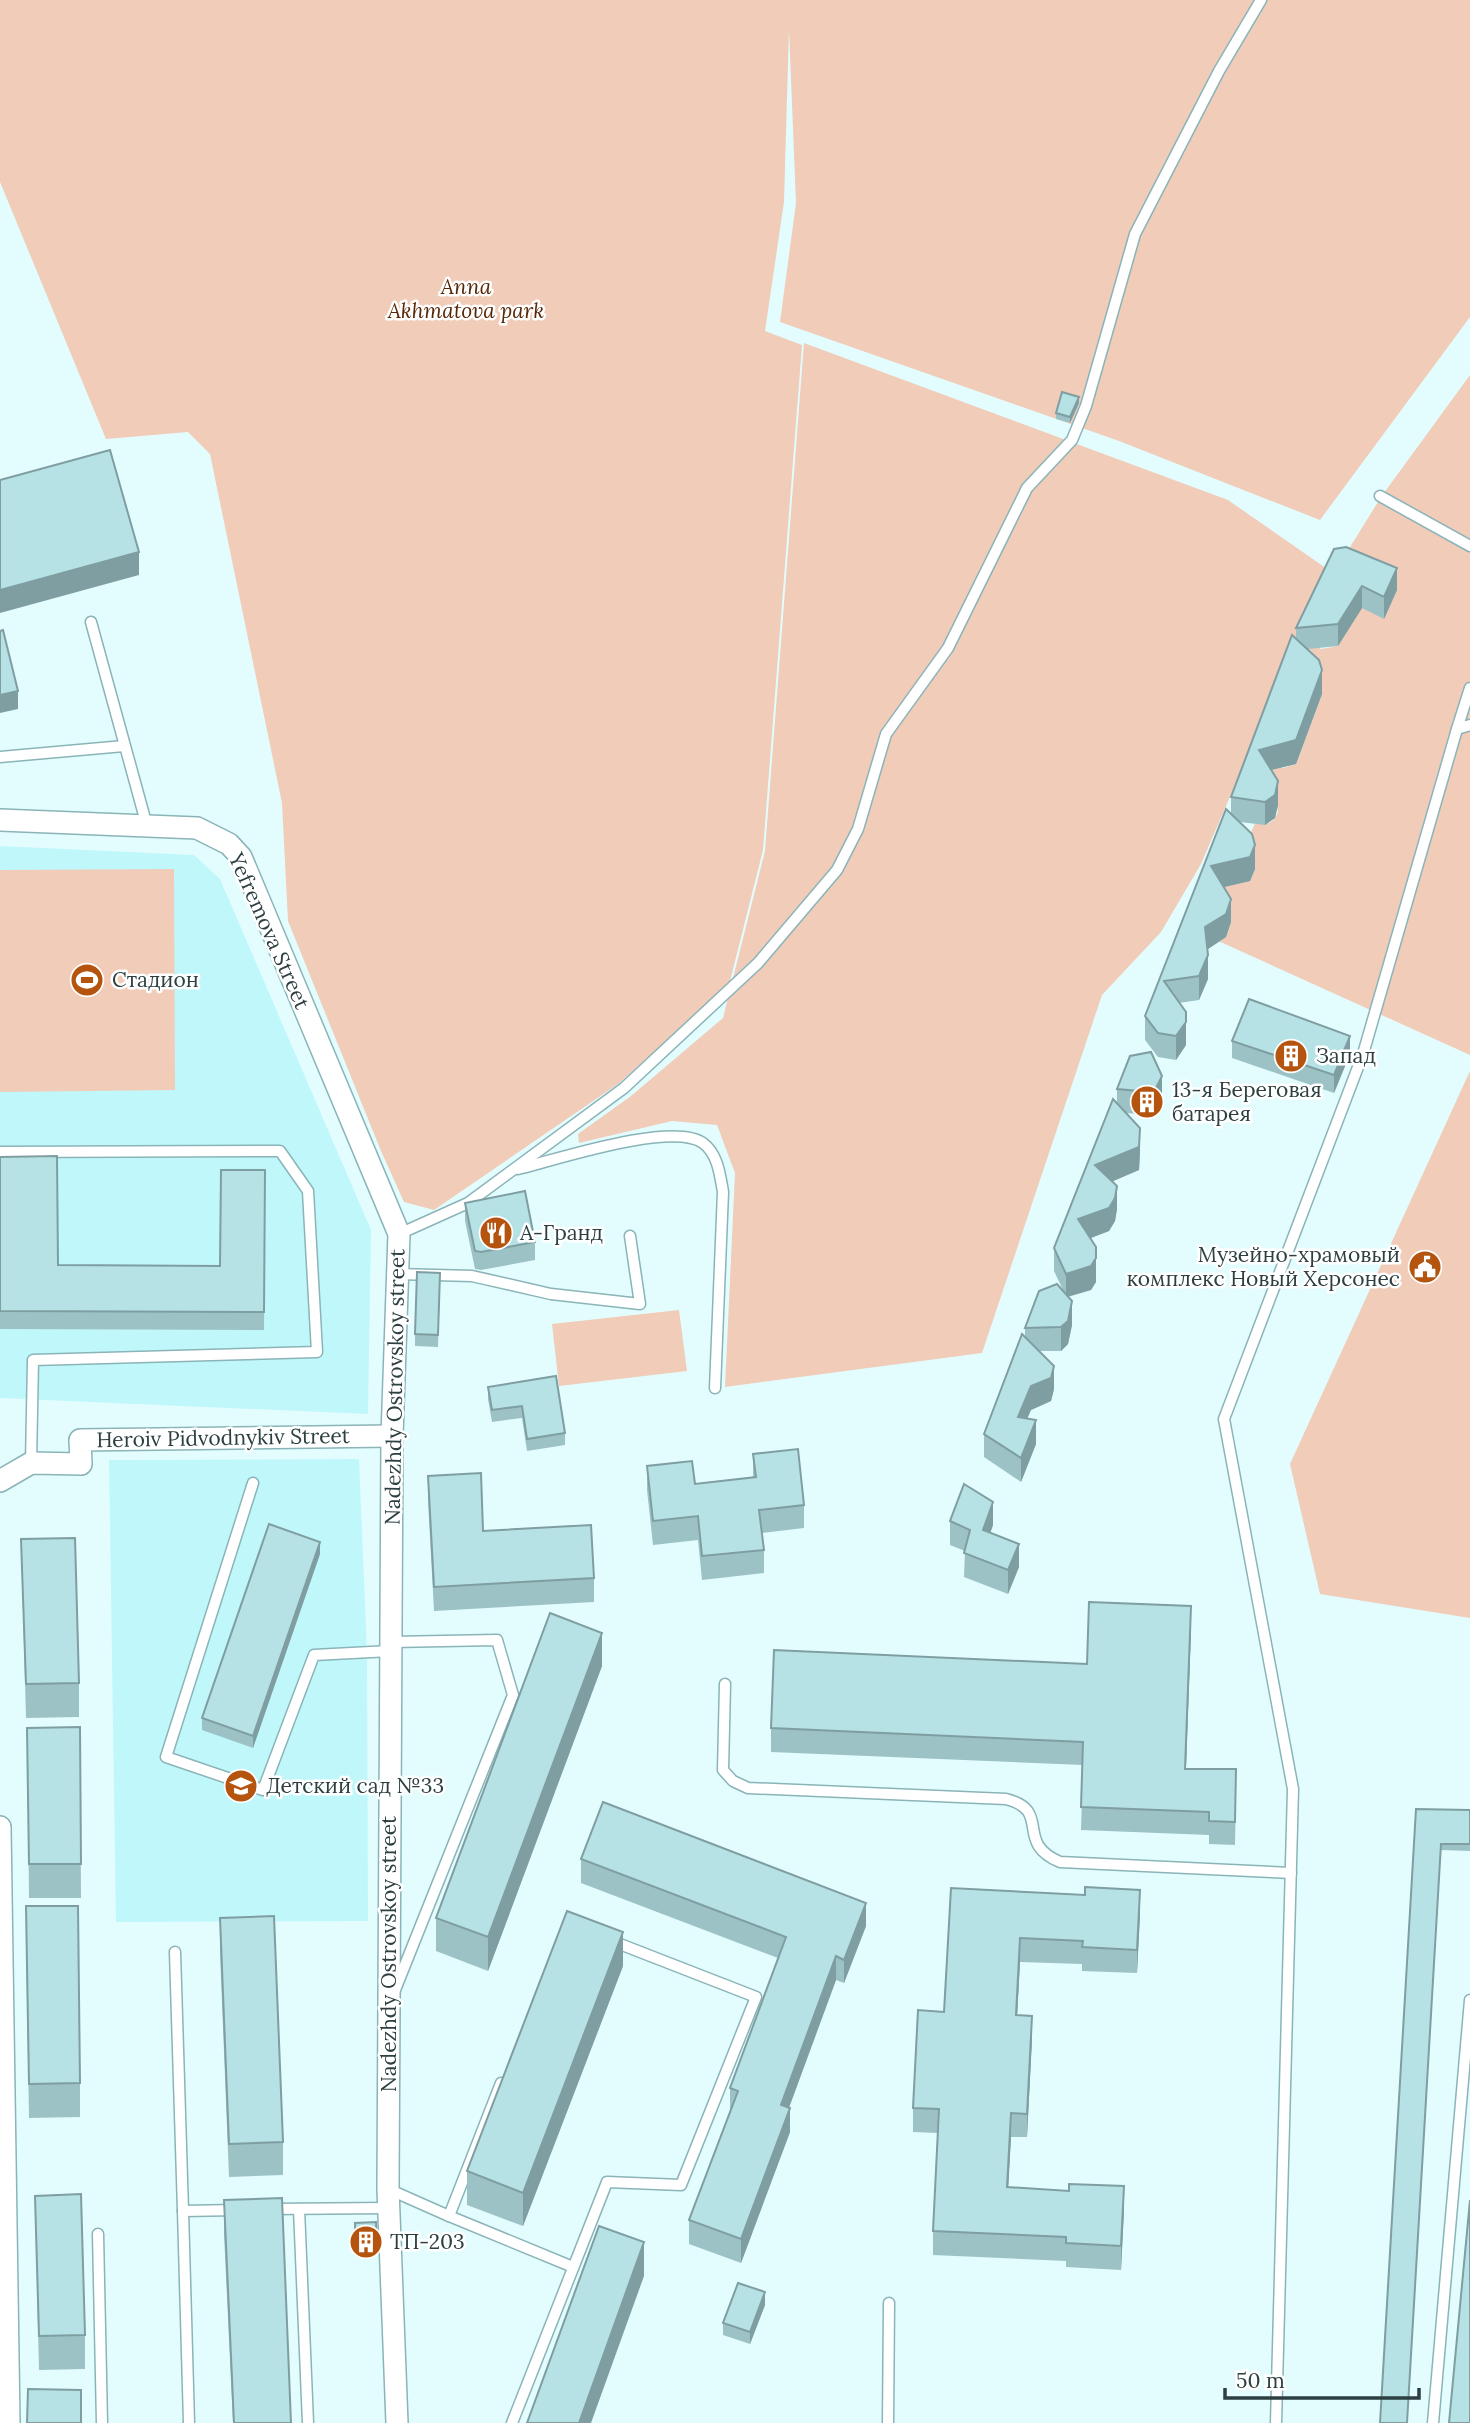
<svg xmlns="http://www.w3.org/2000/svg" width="1470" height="2423" font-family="Lora,serif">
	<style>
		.built { fill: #c0f7fb }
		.green { fill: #f0ccb9 }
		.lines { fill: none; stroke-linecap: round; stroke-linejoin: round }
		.lane-casing { stroke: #8ab4b8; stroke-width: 13 }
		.street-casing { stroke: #8ab4b8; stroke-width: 24 }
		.lane { stroke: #fff; stroke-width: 10 }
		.street { stroke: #fff; stroke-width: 21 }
		.wall { fill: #9dc2c6 }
		.shaded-wall { fill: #7f9ea1 }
		.building { fill: #b6e2e6; stroke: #7f9ea1; stroke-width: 2 }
		.labels { text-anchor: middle; stroke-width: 5; stroke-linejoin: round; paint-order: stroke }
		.park-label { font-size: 21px; font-style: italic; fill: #582706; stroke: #fff }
		.street-label { font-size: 21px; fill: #2d3f40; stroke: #fff }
		.poi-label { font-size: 21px; fill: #2d3f40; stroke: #fff; text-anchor: start }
	</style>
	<rect width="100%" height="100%" fill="#e3fdff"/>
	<g class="built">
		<path d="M0,846L194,855L220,879L371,1230L368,1414L0,1398Z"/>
		<path d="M359,1459L367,1652L368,1921L116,1922L109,1460Z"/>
	</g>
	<g class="green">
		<path d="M0,0H1470V317L1320,520L1119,441L780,322L796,203L789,29L784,202L765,331L802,345L763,850L729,985L618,1084L434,1210L404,1202L381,1151L288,921L282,803L210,454L188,432L106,439L0,182Z"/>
		<path d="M804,343L1228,500L1333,573L1276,690L1201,864L1161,932L1102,995L982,1353L725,1387L735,1173L717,1125L672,1121L579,1143L578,1134L631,1096L723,1018L765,851Z"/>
		<path d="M1470,375V1055L1216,940L1226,937L1231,922L1227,916L1222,876L1235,884L1250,881L1255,869L1243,852L1255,823C1267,826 1274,823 1278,812L1270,758L1283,768L1296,764L1322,694L1321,688L1296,675L1312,642L1321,649L1338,646L1339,565L1381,497Z"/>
		<path d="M174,869L175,1090L0,1092V870Z"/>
		<path d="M1470,1071V1618L1320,1594L1290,1464Z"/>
		<path d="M679,1310L687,1371L559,1386L552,1324Z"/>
	</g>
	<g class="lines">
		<defs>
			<g id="lane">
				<path d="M1380,496L1470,546"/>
				<path d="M91,622L147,826"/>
				<path d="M1470,688L1457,729L1470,725"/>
				<path d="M0,757L124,746"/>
				<path d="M0,1152L280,1151L308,1191L317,1352L33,1360L31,1463"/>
				<path d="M518,1169C555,1160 672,1121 703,1143C718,1154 720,1175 723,1192L715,1388"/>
				<path d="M399,1234L468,1203L624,1088L758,963L837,870L858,829L886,734L948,648L1027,488L1072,440L1086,406L1135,234L1219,71L1261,0"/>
				<path d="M398,1274L472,1276L551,1294L640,1304L630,1236"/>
				<path d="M253,1483L166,1757L263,1790L314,1655L390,1651"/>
				<path d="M391,1642L497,1640L513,1695L395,1990"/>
				<path d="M725,1684L723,1770L733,1781L748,1788L1006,1799C1053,1811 1013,1842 1060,1862L1291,1873"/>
				<path d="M175,1952L183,2211L237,2210"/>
				<path d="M388,2189L449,2216L501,2083"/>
				<path d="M270,2209L389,2208"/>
				<path d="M299,2209L308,2423"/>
				<path d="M183,2211L189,2423"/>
				<path d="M449,2216L573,2267"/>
				<path d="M98,2234L102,2423"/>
				<path d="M512,2423L607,2182L681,2185L756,1997L612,1941"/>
				<path d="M888,2423L889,2303"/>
				<path d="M1276,2423L1293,1789L1224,1419L1363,1054L1457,729"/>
				<path d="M1433,2423L1470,2000"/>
			</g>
			<g id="street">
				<path d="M0,820L197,828L229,844L241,857L399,1234L392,1436L388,2189L397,2423"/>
				<path d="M0,1481L31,1463L81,1464L80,1440L392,1436"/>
				<path d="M0,1827L9,2423"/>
			</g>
		</defs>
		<use href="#lane" class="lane-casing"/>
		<use href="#street" class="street-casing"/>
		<use href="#lane" class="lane"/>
		<use href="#street" class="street"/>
	</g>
	<g class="wall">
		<path d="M1079,403L1070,423L1056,419V413Z"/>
		<path d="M1334,549L1397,590L1384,619L1362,608L1338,646L1308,649L1322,694L1296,764L1271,770L1278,805L1275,818L1265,825L1240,822L1255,869L1250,881L1224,887L1231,922L1226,937L1208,949V979L1199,1000L1179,1003L1186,1012V1045L1176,1060L1158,1057L1145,1040V1016L1231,813V797L1296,638V628Z"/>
		<path d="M1232,1041L1350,1054L1334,1093L1232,1058Z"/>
		<path d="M1130,1056L1162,1100L1156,1112L1150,1115L1126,1113L1140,1152L1139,1170L1112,1181L1117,1209L1115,1221L1109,1231L1090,1238L1096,1247V1282L1091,1290L1068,1297L1072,1325L1068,1344L1061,1351H1039L1054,1389L1051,1401L1031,1410L1027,1418L1036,1444L1021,1482L984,1457V1434L1025,1337V1328L1063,1290L1054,1271V1248L1117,1103V1089Z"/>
		<path d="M0,1157L58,1265L220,1266L265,1170L264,1330L0,1329Z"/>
		<path d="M465,1203L535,1242V1260L481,1270L475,1269L465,1221Z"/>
		<path d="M440,1285L438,1347L415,1346V1334Z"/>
		<path d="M556,1376L565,1433V1445L527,1451L522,1418L492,1422L488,1399V1387Z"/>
		<path d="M753,1454L804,1505V1528L762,1533L764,1550V1573L702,1580L698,1540L653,1545L647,1490V1466L695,1484L753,1478Z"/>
		<path d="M428,1476L483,1531L594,1578V1602L434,1611L428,1500Z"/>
		<path d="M950,1521L993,1525L990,1533L1019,1567L1008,1594L964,1577L965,1551L950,1545Z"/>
		<path d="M21,1539L79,1683V1717L26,1718Z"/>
		<path d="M320,1554L253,1748L202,1730V1718Z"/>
		<path d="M1191,1629L1186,1769L1236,1793L1235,1845L1209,1844V1835L1081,1830L1083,1765L771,1752V1728L1087,1664Z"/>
		<path d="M602,1666L488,1971L436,1951V1918Z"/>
		<path d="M80,1727L81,1898H29L27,1728Z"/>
		<path d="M1416,1809L1470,1810V1851L1441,1850Z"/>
		<path d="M581,1859L866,1926L844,1983L836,1980L789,2108L790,2132L741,2263L689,2244V2220L730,2111V2088L778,1958L581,1883Z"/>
		<path d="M951,1888L1085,1895L1140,1914L1137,1973L1082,1971V1964L1020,1962L1017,2015L1032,2039L1027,2137H1011L1008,2187L1124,2210L1121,2270L1066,2267V2261L933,2255V2231L938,2133L913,2132V2108L944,2012Z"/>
		<path d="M220,1918L283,2142V2175L229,2177L220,1952Z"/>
		<path d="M26,1940L80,2083V2117L29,2118Z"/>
		<path d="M623,1966L523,2226L467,2205V2171Z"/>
		<path d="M35,2196L85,2335V2369L39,2370Z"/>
		<path d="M224,2200L291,2423H233L224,2234Z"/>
		<path d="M376,2222L377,2255L356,2256L355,2223Z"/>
		<path d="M765,2305L750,2344L723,2335V2323Z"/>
	</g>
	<g class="shaded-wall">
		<path d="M1079,397V403L1070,423V417Z"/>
		<path d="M139,552V575L0,613V590Z"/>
		<path d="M1397,568V590L1384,619V597Z"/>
		<path d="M1362,586V608L1338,646V624Z"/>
		<path d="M1322,670V694L1296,764L1259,773V750Z"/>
		<path d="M18,691V709L0,713V695Z"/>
		<path d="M1278,781V805L1275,818L1265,825V802Z"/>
		<path d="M1255,845V869L1250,881L1211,890V866Z"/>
		<path d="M1231,899V922L1226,937L1205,951V927Z"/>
		<path d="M1208,955V979L1199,1000V976Z"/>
		<path d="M1186,1022V1045L1176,1060V1036Z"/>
		<path d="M1350,1036V1054L1334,1093V1075Z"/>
		<path d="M1162,1076V1100L1156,1112L1150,1115V1092Z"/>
		<path d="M1140,1128V1152L1139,1170L1095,1189V1165Z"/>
		<path d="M1117,1186V1209L1115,1221L1109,1231L1078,1243V1219Z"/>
		<path d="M1096,1258V1282L1091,1290L1066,1297V1274Z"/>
		<path d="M1072,1301V1325L1068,1344L1061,1351V1327Z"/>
		<path d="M1054,1366V1389L1051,1401L1031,1410L1018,1440V1417L1031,1386Z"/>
		<path d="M1036,1420V1444L1021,1482V1458Z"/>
		<path d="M993,1502V1525L983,1554V1530Z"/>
		<path d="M320,1542V1554L253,1748V1736Z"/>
		<path d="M1019,1544V1567L1008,1594V1570Z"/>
		<path d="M1191,1606V1629L1185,1793V1769Z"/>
		<path d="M602,1633V1666L488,1971V1937Z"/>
		<path d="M1140,1890V1914L1137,1973V1950Z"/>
		<path d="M866,1903V1926L844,1983V1960Z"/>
		<path d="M623,1932V1966L523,2226V2193Z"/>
		<path d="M1020,1938V1962L1016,2038V2015Z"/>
		<path d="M836,1956V1980L781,2129V2105Z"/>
		<path d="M1032,2016V2039L1027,2137V2114Z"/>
		<path d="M790,2108V2132L741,2263V2239Z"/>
		<path d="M1011,2113V2137L1007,2211V2187Z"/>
		<path d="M1124,2186V2210L1121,2270V2246Z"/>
		<path d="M644,2242V2276L591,2423H579Z"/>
		<path d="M765,2292V2305L750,2344V2332Z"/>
	</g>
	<g class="building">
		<path d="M1062,392L1079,397L1070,417L1056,413Z"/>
		<path d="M110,450L139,552L0,590V480Z"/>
		<path d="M1346,547L1397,568L1384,597L1362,586L1338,624L1296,628L1334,549Z"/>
		<path d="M3,630L18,691L0,695V631Z"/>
		<path d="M1292,635L1319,660L1322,670L1296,740L1259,750L1278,781L1275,795L1265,802L1231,797Z"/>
		<path d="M1226,809L1252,834L1255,845L1250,857L1211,866L1231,899L1226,914L1205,927L1208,955L1199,976L1164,981L1186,1012V1022L1176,1036L1158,1033L1145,1016Z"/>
		<path d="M1249,999L1350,1036L1334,1075L1232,1041Z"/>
		<path d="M1151,1052L1162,1076L1156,1088L1150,1092L1117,1089L1130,1056Z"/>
		<path d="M1113,1099L1140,1128L1139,1147L1095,1165L1117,1186L1115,1198L1109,1208L1078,1219L1096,1247V1258L1091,1266L1066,1274L1054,1248Z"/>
		<path d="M57,1156L58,1265L220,1266L221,1170H265L264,1312L0,1311V1157Z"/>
		<path d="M525,1191L535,1242L481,1252L475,1251L465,1203Z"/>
		<path d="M417,1272L440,1273L438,1335L415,1334Z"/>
		<path d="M1057,1284L1072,1301L1068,1321L1061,1327L1025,1328L1039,1291Z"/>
		<path d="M1022,1334L1054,1366L1051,1378L1031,1386L1018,1417L1036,1420L1021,1458L984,1434Z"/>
		<path d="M556,1376L565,1433L527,1439L522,1406L492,1410L488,1387Z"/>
		<path d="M798,1449L804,1505L759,1510L764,1550L702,1556L698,1516L653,1521L647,1466L692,1461L695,1484L756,1477L753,1454Z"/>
		<path d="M481,1473L483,1531L591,1525L594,1578L434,1587L428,1476Z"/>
		<path d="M964,1484L993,1502L983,1530L1019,1544L1008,1570L964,1553L970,1530L950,1521Z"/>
		<path d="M269,1524L320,1542L253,1736L202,1718Z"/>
		<path d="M75,1538L79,1683L26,1684L21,1539Z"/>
		<path d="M1089,1602L1191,1606L1185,1769H1236L1235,1822L1209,1821V1812L1081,1807L1083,1742L771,1728L774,1650L1087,1664Z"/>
		<path d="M550,1613L602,1633L488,1937L436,1918Z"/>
		<path d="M80,1727L81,1864H29L27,1728Z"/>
		<path d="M603,1802L866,1903L844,1960L836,1956L781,2105L790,2108L741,2239L689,2220L738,2091L730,2088L786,1937L581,1859Z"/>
		<path d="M1416,1809L1470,1810V1844H1441L1407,2423H1380Z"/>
		<path d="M1085,1887L1140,1890L1137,1950L1082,1947L1083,1941L1020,1938L1016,2015L1032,2016L1027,2114L1011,2113L1007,2187L1069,2191V2184L1124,2186L1121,2246L1066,2243V2237L933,2231L939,2109L913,2108L918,2010L944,2012L951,1888L1085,1895Z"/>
		<path d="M26,1906H78L80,2083L29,2084Z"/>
		<path d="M567,1911L623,1932L523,2193L467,2171Z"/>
		<path d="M274,1916L283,2142L229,2144L220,1918Z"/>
		<path d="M81,2194L85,2335L39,2336L35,2196Z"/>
		<path d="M282,2198L291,2423H234L224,2200Z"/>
		<path d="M1470,2200V2423H1449Z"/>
		<path d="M376,2222L377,2249L356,2250L355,2223Z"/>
		<path d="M599,2226L644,2242L579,2423H527Z"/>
		<path d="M738,2283L765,2292L750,2332L723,2323Z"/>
		<path d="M28,2389L81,2390V2423H27Z"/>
	</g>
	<defs>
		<symbol id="stadium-disc" viewBox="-11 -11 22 22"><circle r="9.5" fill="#b4540f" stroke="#fff"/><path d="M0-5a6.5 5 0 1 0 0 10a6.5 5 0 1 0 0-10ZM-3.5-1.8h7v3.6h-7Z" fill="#fff"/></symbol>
		<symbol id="building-disc" viewBox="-11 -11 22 22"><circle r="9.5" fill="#b4540f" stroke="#fff"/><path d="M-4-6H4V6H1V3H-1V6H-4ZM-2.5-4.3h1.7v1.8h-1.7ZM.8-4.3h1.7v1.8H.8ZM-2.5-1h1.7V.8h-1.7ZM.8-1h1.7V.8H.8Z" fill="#fff"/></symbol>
		<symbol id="restaurant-disc" viewBox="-11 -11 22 22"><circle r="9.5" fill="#b4540f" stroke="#fff"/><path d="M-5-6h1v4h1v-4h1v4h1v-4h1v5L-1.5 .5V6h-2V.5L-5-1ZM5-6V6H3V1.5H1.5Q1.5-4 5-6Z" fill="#fff"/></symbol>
		<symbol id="civic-disc" viewBox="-11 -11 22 22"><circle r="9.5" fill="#b4540f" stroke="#fff"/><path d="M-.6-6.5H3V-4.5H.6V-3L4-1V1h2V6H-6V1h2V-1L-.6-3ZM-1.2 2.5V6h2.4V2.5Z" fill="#fff"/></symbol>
		<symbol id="school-disc" viewBox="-11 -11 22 22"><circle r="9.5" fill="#b4540f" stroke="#fff"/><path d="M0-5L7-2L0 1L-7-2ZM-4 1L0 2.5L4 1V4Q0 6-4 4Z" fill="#fff"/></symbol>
	</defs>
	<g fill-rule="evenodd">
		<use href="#stadium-disc" x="68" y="961" width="38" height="38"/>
		<use href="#building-disc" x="1272" y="1037" width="38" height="38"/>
		<use href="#building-disc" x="1128" y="1083" width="38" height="38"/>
		<use href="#restaurant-disc" x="477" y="1214" width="38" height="38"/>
		<use href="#civic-disc" x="1406" y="1248" width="38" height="38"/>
		<use href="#school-disc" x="222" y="1767" width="38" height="38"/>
		<use href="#building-disc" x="347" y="2223" width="38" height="38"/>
	</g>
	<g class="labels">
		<g class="park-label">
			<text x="466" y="294">Anna<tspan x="466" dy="24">Akhmatova park</tspan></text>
		</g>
		<g class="street-label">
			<text transform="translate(269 931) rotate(66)" y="7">Yefremova Street</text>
			<text transform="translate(395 1387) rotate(-89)" y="7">Nadezhdy Ostrovskoy street</text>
			<text transform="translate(223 1438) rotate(-1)" y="7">Heroiv Pidvodnykiv Street</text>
			<text transform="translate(389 1954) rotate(-90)" y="7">Nadezhdy Ostrovskoy street</text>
		</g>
		<g class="poi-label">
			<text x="112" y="987">Стадион</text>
			<text x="1316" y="1063">Запад</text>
			<text x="1172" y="1097">13-я Береговая<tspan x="1172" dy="24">батарея</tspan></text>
			<text x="520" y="1240">А-Гранд</text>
			<text x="1400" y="1262" text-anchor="end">Музейно-храмовый<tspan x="1400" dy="24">комплекс Новый Херсонес</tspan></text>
			<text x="266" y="1793">Детский сад №33</text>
			<text x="390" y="2249">ТП-203</text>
		</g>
	</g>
	<path d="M1225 2388v10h194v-10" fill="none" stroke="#2d3f40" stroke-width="3.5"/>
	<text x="1236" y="2388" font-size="21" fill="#2d3f40" stroke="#ffffff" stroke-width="5" paint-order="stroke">50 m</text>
</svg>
